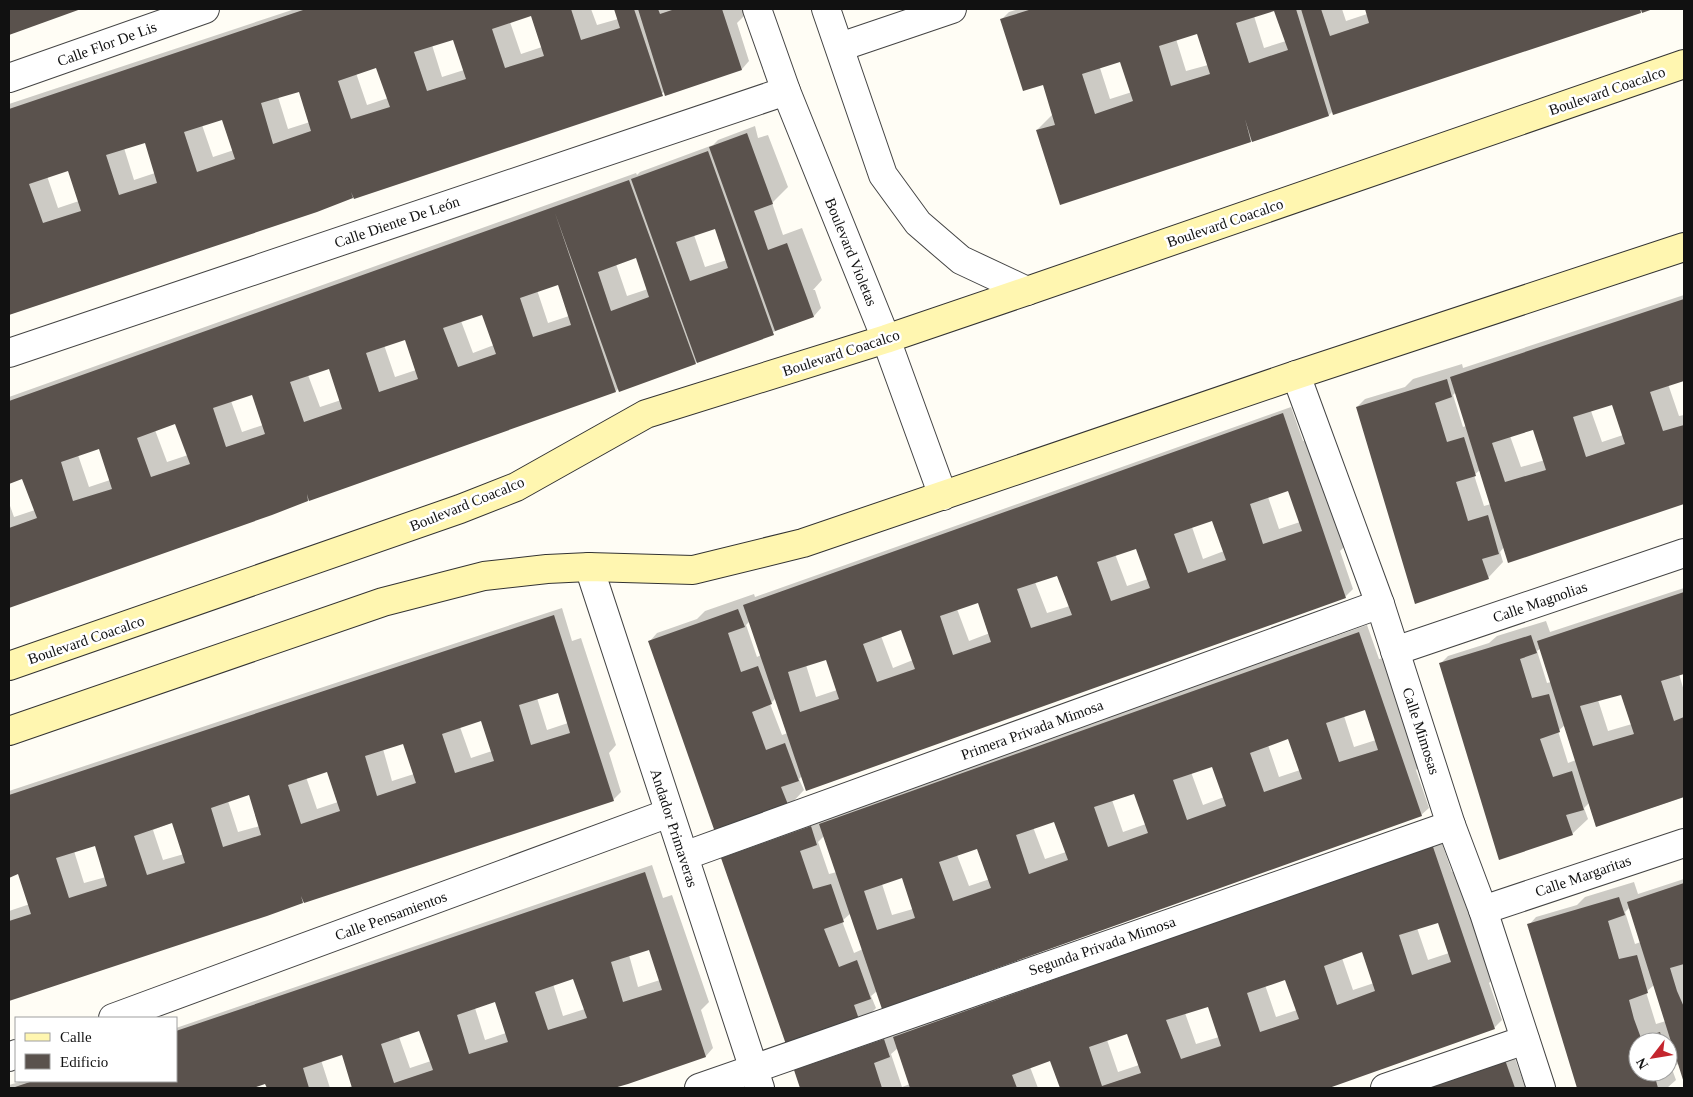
<svg xmlns="http://www.w3.org/2000/svg" width="1693" height="1097" font-family="'Times New Roman',serif">
	<style>
		.shadow { fill: #0003; fill-rule: evenodd }
		.building { fill: #5a524d; fill-rule: evenodd }
		.lines { fill: none; stroke-linecap: round; stroke-linejoin: round }
		.minor-casing { stroke: #444; stroke-width: 30 }
		.secondary-casing { stroke: #333; stroke-width: 30 }
		.minor { stroke: #fff; stroke-width: 28 }
		.secondary { stroke: #fff6b0; stroke-width: 28 }
		.labels { text-anchor: middle; stroke-width: 5; stroke-linejoin: round; paint-order: stroke }
		.street-label { font-size: 15px; fill: #111; stroke: #fff }
	</style>
	<rect width="100%" height="100%" fill="#fffdf5"/>
	<g class="shadow">
		<path d="M9,9H79L9,34Z"/>
		<path d="M295,9H591L597,25L618,19L615,9H743L745,15L737,23L749,61L742,69L666,94L665,92L9,314V104ZM532,15L542,47L521,54L510,22ZM454,38L464,70L442,77L432,45ZM377,66L388,98L367,105L356,73ZM300,90L310,122L288,129L278,97ZM223,118L234,150L213,157L202,125ZM146,141L155,173L134,180L124,148ZM69,170L79,201L58,208L47,176Z"/>
		<path d="M1019,9H1342L1346,21L1367,14L1366,9H1650L1334,113L1333,111L1329,115L1250,141L1037,130L1053,114L1044,84L1001,20L1009,12ZM1275,9L1286,41L1264,48L1254,16ZM1198,33L1208,65L1186,71L1176,39ZM1121,60L1132,92L1110,99L1100,68Z"/>
		<path d="M755,126L758,138L768,135L788,187L772,203L783,235L802,228L822,280L813,290H815L821,308L814,316L695,363L619,388L616,391L9,607V503L14,517L35,510L23,477L9,483V397L636,173L637,175L640,172L713,145L718,140ZM715,228L727,260L705,267L694,235ZM637,256L648,289L627,296L616,264ZM559,283L569,316L548,323L537,290ZM482,313L494,345L473,353L461,321ZM406,338L416,370L395,377L384,345ZM330,368L341,400L320,407L308,375ZM253,393L263,425L242,432L231,401ZM176,423L188,455L167,462L155,430ZM100,448L110,480L89,487L78,455Z"/>
		<path d="M1684,295V379L1668,384L1679,416L1684,415V503L1509,561L1504,547L1500,552L1503,562L1488,578L1357,407L1365,399L1405,387L1413,379L1462,364L1463,368ZM1456,392L1466,426L1463,427L1453,395ZM1613,403L1623,435L1602,442L1591,411ZM1534,429L1545,460L1521,467L1510,436ZM1480,470L1491,504L1484,506L1474,475Z"/>
		<path d="M1291,407L1303,441L1313,438L1348,543L1340,551L1353,589L1345,597L802,776L799,779L804,790L789,806L650,641L657,633L697,619L705,611L754,594L755,597ZM1289,490L1300,522L1279,529L1268,497ZM1213,520L1224,551L1203,559L1192,527ZM1137,547L1148,579L1127,586L1115,554ZM1058,574L1070,606L1047,613L1035,582ZM978,601L990,633L969,641L957,609ZM750,621L761,655L757,657L746,625ZM902,629L913,660L893,668L881,636ZM827,659L837,690L816,697L806,665ZM776,698L788,733L782,735L770,704Z"/>
		<path d="M1684,588V672L1679,674L1684,691V797L1596,826L1589,803L1584,808L1588,819L1572,834L1441,663L1448,656L1489,643L1497,636L1546,621L1550,632ZM1541,648L1551,682L1547,683L1537,651ZM1622,693L1632,724L1608,731L1598,700ZM1565,725L1576,760L1568,763L1558,731Z"/>
		<path d="M562,608L572,641L581,638L616,745L609,753L621,792L613,800L9,999V911L30,904L19,873L9,876V791ZM559,691L568,723L547,730L537,698ZM482,720L492,751L471,758L460,727ZM404,743L414,774L392,781L383,749ZM327,770L338,802L317,809L306,777ZM250,794L260,826L238,832L228,801ZM173,822L184,854L163,860L153,830ZM96,845L106,877L84,883L74,851Z"/>
		<path d="M1367,625L1379,659L1389,657L1424,762L1416,770L1429,808L1421,815L877,991L871,996L876,1008L860,1024L722,858L730,850ZM1365,709L1376,740L1354,747L1344,716ZM1289,738L1300,770L1279,777L1268,745ZM1213,765L1224,797L1203,805L1191,772ZM1135,792L1146,824L1123,832L1112,800ZM1055,820L1066,852L1045,859L1033,827ZM824,836L837,872L829,874L818,842ZM978,847L990,879L969,886L957,855ZM903,877L913,909L892,915L882,884ZM851,913L863,949L854,953L842,921Z"/>
		<path d="M1440,838L1452,872L1462,870L1497,975L1489,983L1502,1020L1494,1028L1325,1088H1062L1051,1060L1030,1067L1038,1088H801L795,1071L803,1063ZM1439,921L1449,953L1428,960L1417,928ZM1362,951L1374,983L1353,990L1342,958ZM1286,978L1297,1010L1276,1017L1265,985ZM1208,1005L1219,1037L1196,1044L1185,1013ZM1128,1033L1139,1065L1118,1072L1107,1040ZM898,1048L910,1084L902,1087L891,1054Z"/>
		<path d="M652,865L663,898L672,895L709,1002L701,1010L713,1048L706,1056L611,1088H345L353,1086L343,1053L321,1060L330,1088H268L266,1082L248,1088H9V1085L23,1081H176V1028ZM650,948L660,980L638,987L629,955ZM574,977L585,1009L563,1016L553,984ZM496,1001L506,1033L485,1040L475,1008ZM420,1029L431,1061L410,1068L399,1037Z"/>
		<path d="M1684,879V1080L1679,1063L1672,1069L1676,1080L1667,1088H1579L1529,925L1536,917L1577,905L1585,897L1634,882L1638,894ZM1630,907L1641,942L1635,944L1625,912ZM1654,985L1666,1021L1656,1024L1646,992ZM1638,1042H1668V1072H1638Z"/>
		<path d="M1512,1050L1524,1084L1534,1082L1536,1088H1406Z"/>
	</g>
	<g class="building">
		<path d="M9,9H81L9,35Z"/>
		<path d="M306,9H571L581,40L620,28L614,9H634L663,96L354,199L351,192L353,198L317,212L9,315V109ZM531,16L544,56L505,68L492,29ZM453,40L466,79L427,91L414,52ZM376,68L390,107L351,119L338,81ZM299,92L311,131L273,144L261,103ZM222,120L235,159L197,172L184,132ZM145,143L157,183L119,195L106,155ZM68,171L81,211L43,223L29,184Z"/>
		<path d="M638,9H658L660,14L675,9H722L742,70L665,96Z"/>
		<path d="M1032,9H1296L1329,116L1252,142L1245,119L1251,142L1060,205L1036,130L1055,125L1043,85L1023,91L1000,19ZM1274,11L1288,50L1249,63L1236,23ZM1197,34L1210,74L1171,86L1159,46ZM1120,62L1133,101L1095,114L1082,74Z"/>
		<path d="M1301,9H1321L1330,36L1369,23L1365,9H1640L1641,13L1333,115Z"/>
		<path d="M1641,9H1653L1642,13Z"/>
		<path d="M747,133L773,204L754,211L761,230L768,250L787,243L814,317L775,331L709,147Z"/>
		<path d="M708,151L774,335L697,363L631,179ZM715,229L728,268L690,281L676,242Z"/>
		<path d="M629,180L696,364L619,392L555,213L616,392L309,501L307,494L308,501L272,515L9,608V528L37,518L22,479L9,484V401ZM636,258L649,297L611,311L598,272ZM558,285L571,325L533,337L520,298ZM482,315L496,354L458,367L443,328ZM405,340L418,379L379,392L366,353ZM329,369L342,409L304,422L290,382ZM252,395L265,434L226,447L213,408ZM175,424L190,464L151,477L137,438ZM99,449L112,489L73,501L61,462Z"/>
		<path d="M1684,299V381L1650,392L1663,431L1684,425V504L1508,563L1450,377ZM1612,405L1625,444L1586,457L1573,417ZM1533,430L1546,470L1505,482L1492,443Z"/>
		<path d="M1447,379L1452,397L1435,403L1447,442L1464,437L1476,476L1456,482L1462,501L1468,521L1488,515L1499,554L1482,559L1489,579L1415,604L1356,407Z"/>
		<path d="M1283,413L1346,598L806,791L743,605ZM1288,491L1302,531L1263,544L1250,504ZM1212,521L1226,560L1188,573L1174,534ZM1136,549L1150,588L1111,601L1097,562ZM1057,576L1072,615L1031,628L1017,589ZM978,603L991,642L953,655L940,616ZM901,630L915,669L877,682L863,644ZM826,660L839,699L800,712L788,672Z"/>
		<path d="M1684,592V674L1661,681L1674,721L1684,717V797L1596,827L1537,641ZM1621,695L1634,734L1593,746L1580,706Z"/>
		<path d="M738,609L745,627L728,633L741,672L758,666L772,704L752,712L766,750L785,743L799,781L781,787L789,807L716,835L648,641Z"/>
		<path d="M554,615L614,801L304,903L301,896L303,903L267,916L9,1001V921L31,914L18,874L9,878V795ZM558,693L570,733L531,745L519,705ZM481,721L494,761L455,773L442,734ZM403,744L416,783L377,796L365,756ZM327,772L340,811L301,824L288,785ZM249,795L261,835L223,847L211,808ZM172,823L185,863L147,875L134,836ZM95,846L107,886L69,898L56,858Z"/>
		<path d="M1359,632L1422,816L882,1009L819,824ZM1365,710L1378,750L1339,762L1326,723ZM1288,739L1302,779L1264,792L1250,753ZM1212,767L1226,806L1187,820L1173,780ZM1134,794L1148,833L1108,847L1094,807ZM1054,822L1068,860L1029,874L1016,835ZM977,849L991,888L953,901L939,862ZM902,878L915,918L877,930L864,891Z"/>
		<path d="M1531,635L1537,653L1520,659L1532,698L1549,694L1560,732L1540,739L1553,777L1572,771L1584,810L1566,815L1573,835L1499,860L1439,663Z"/>
		<path d="M811,826L817,845L800,851L813,889L831,884L844,922L824,929L839,967L857,960L871,999L854,1005L861,1025L789,1053L721,858Z"/>
		<path d="M1432,844L1495,1029L1329,1088H1060L1050,1061L1012,1075L1017,1088H910L893,1037ZM1438,923L1451,962L1412,975L1399,935ZM1362,952L1375,991L1337,1005L1324,966ZM1285,980L1299,1019L1260,1032L1247,993ZM1208,1007L1221,1046L1181,1059L1166,1020ZM1127,1034L1141,1073L1102,1086L1089,1047Z"/>
		<path d="M645,872L706,1057L628,1084L614,1088H352L342,1055L303,1068L309,1088H267L265,1084L253,1088H12L33,1081H176V1031ZM649,950L662,990L623,1002L611,962ZM573,979L587,1018L548,1030L535,992ZM495,1002L508,1042L469,1054L457,1015ZM419,1031L433,1070L394,1083L381,1044Z"/>
		<path d="M1684,883V964L1670,968L1677,991L1684,1007V1083L1627,902Z"/>
		<path d="M1619,897L1625,915L1608,921L1619,959L1637,955L1648,993L1629,1000L1634,1019L1641,1038L1660,1032L1663,1042H1638V1072H1668L1669,1060L1672,1071L1655,1077L1658,1088H1577L1527,924Z"/>
		<path d="M884,1039L890,1057L874,1063L882,1088H800L794,1070Z"/>
		<path d="M1504,1057L1515,1088H1417Z"/>
	</g>
	<g class="lines">
		<defs>
			<g id="minor">
				<path d="M757,9L786,91L886,339L943,496"/>
				<path d="M826,9L883,175L918,223L961,260L1027,291"/>
				<path d="M840,47L952,9"/>
				<path d="M9,78L205,9"/>
				<path d="M9,353L786,91"/>
				<path d="M1296,375L1380,604L1451,825L1483,910L1541,1088"/>
				<path d="M589,567L760,1088"/>
				<path d="M1395,651L1684,553"/>
				<path d="M684,856L1380,604"/>
				<path d="M1483,910L1684,843"/>
				<path d="M113,1018L669,813"/>
				<path d="M9,1057L16,1054"/>
				<path d="M699,1088L1451,825"/>
				<path d="M1385,1088L1525,1040"/>
			</g>
			<g id="secondary">
				<path d="M9,666L460,509L516,487L646,414L886,339L1027,291L1684,64"/>
				<path d="M9,731L383,602L484,576L547,569L589,567L693,570L803,543L1296,375L1684,247"/>
			</g>
		</defs>
		<use href="#minor" class="minor-casing"/>
		<use href="#secondary" class="secondary-casing"/>
		<use href="#minor" class="minor"/>
		<use href="#secondary" class="secondary"/>
	</g>
	<g class="labels">
		<g class="street-label">
			<text transform="translate(107 44) rotate(-20)" y="5">Calle Flor De Lis</text>
			<text transform="translate(1607 91) rotate(-19)" y="5">Boulevard Coacalco</text>
			<text transform="translate(397 222) rotate(-19)" y="5">Calle Diente De León</text>
			<text transform="translate(1225 223) rotate(-19)" y="5">Boulevard Coacalco</text>
			<text transform="translate(851 252) rotate(68)" y="5">Boulevard Violetas</text>
			<text transform="translate(841 353) rotate(-18)" y="5">Boulevard Coacalco</text>
			<text transform="translate(467 504) rotate(-22)" y="5">Boulevard Coacalco</text>
			<text transform="translate(1540 602) rotate(-19)" y="5">Calle Magnolias</text>
			<text transform="translate(86 640) rotate(-19)" y="5">Boulevard Coacalco</text>
			<text transform="translate(1032 730) rotate(-20)" y="5">Primera Privada Mimosa</text>
			<text transform="translate(1421 731) rotate(72)" y="5">Calle Mimosas</text>
			<text transform="translate(674 828) rotate(72)" y="5">Andador Primaveras</text>
			<text transform="translate(1583 876) rotate(-19)" y="5">Calle Margaritas</text>
			<text transform="translate(391 916) rotate(-20)" y="5">Calle Pensamientos</text>
			<text transform="translate(1102 946) rotate(-19)" y="5">Segunda Privada Mimosa</text>
		</g>
	</g>
	<rect width="1693" height="1097" fill="none" stroke="#111111" stroke-width="20"/>
	<rect x="15" y="1017" width="162" height="65" fill="#ffffff" stroke="#a0a0a0"/>
	<rect x="25" y="1033" width="25" height="8" fill="#fff6b0" stroke="#a0a0a0"/>
	<text x="60" y="1042" font-size="15" fill="#111111">Calle</text>
	<rect x="25" y="1054" width="25" height="15" fill="#5a524d" stroke="#a0a0a0"/>
	<text x="60" y="1067" font-size="15" fill="#111111">Edificio</text>
	<g transform="translate(1653 1057) rotate(239)"><circle r="24" fill="#ffffff" stroke="#a0a0a0"/>
	<path d="M0-4L9 19L0 12L-9 19Z" fill="#c4262e"/>
	<text y="-8" font-size="14" font-weight="bold" text-anchor="middle" fill="#111111">N</text>
	</g>
</svg>
